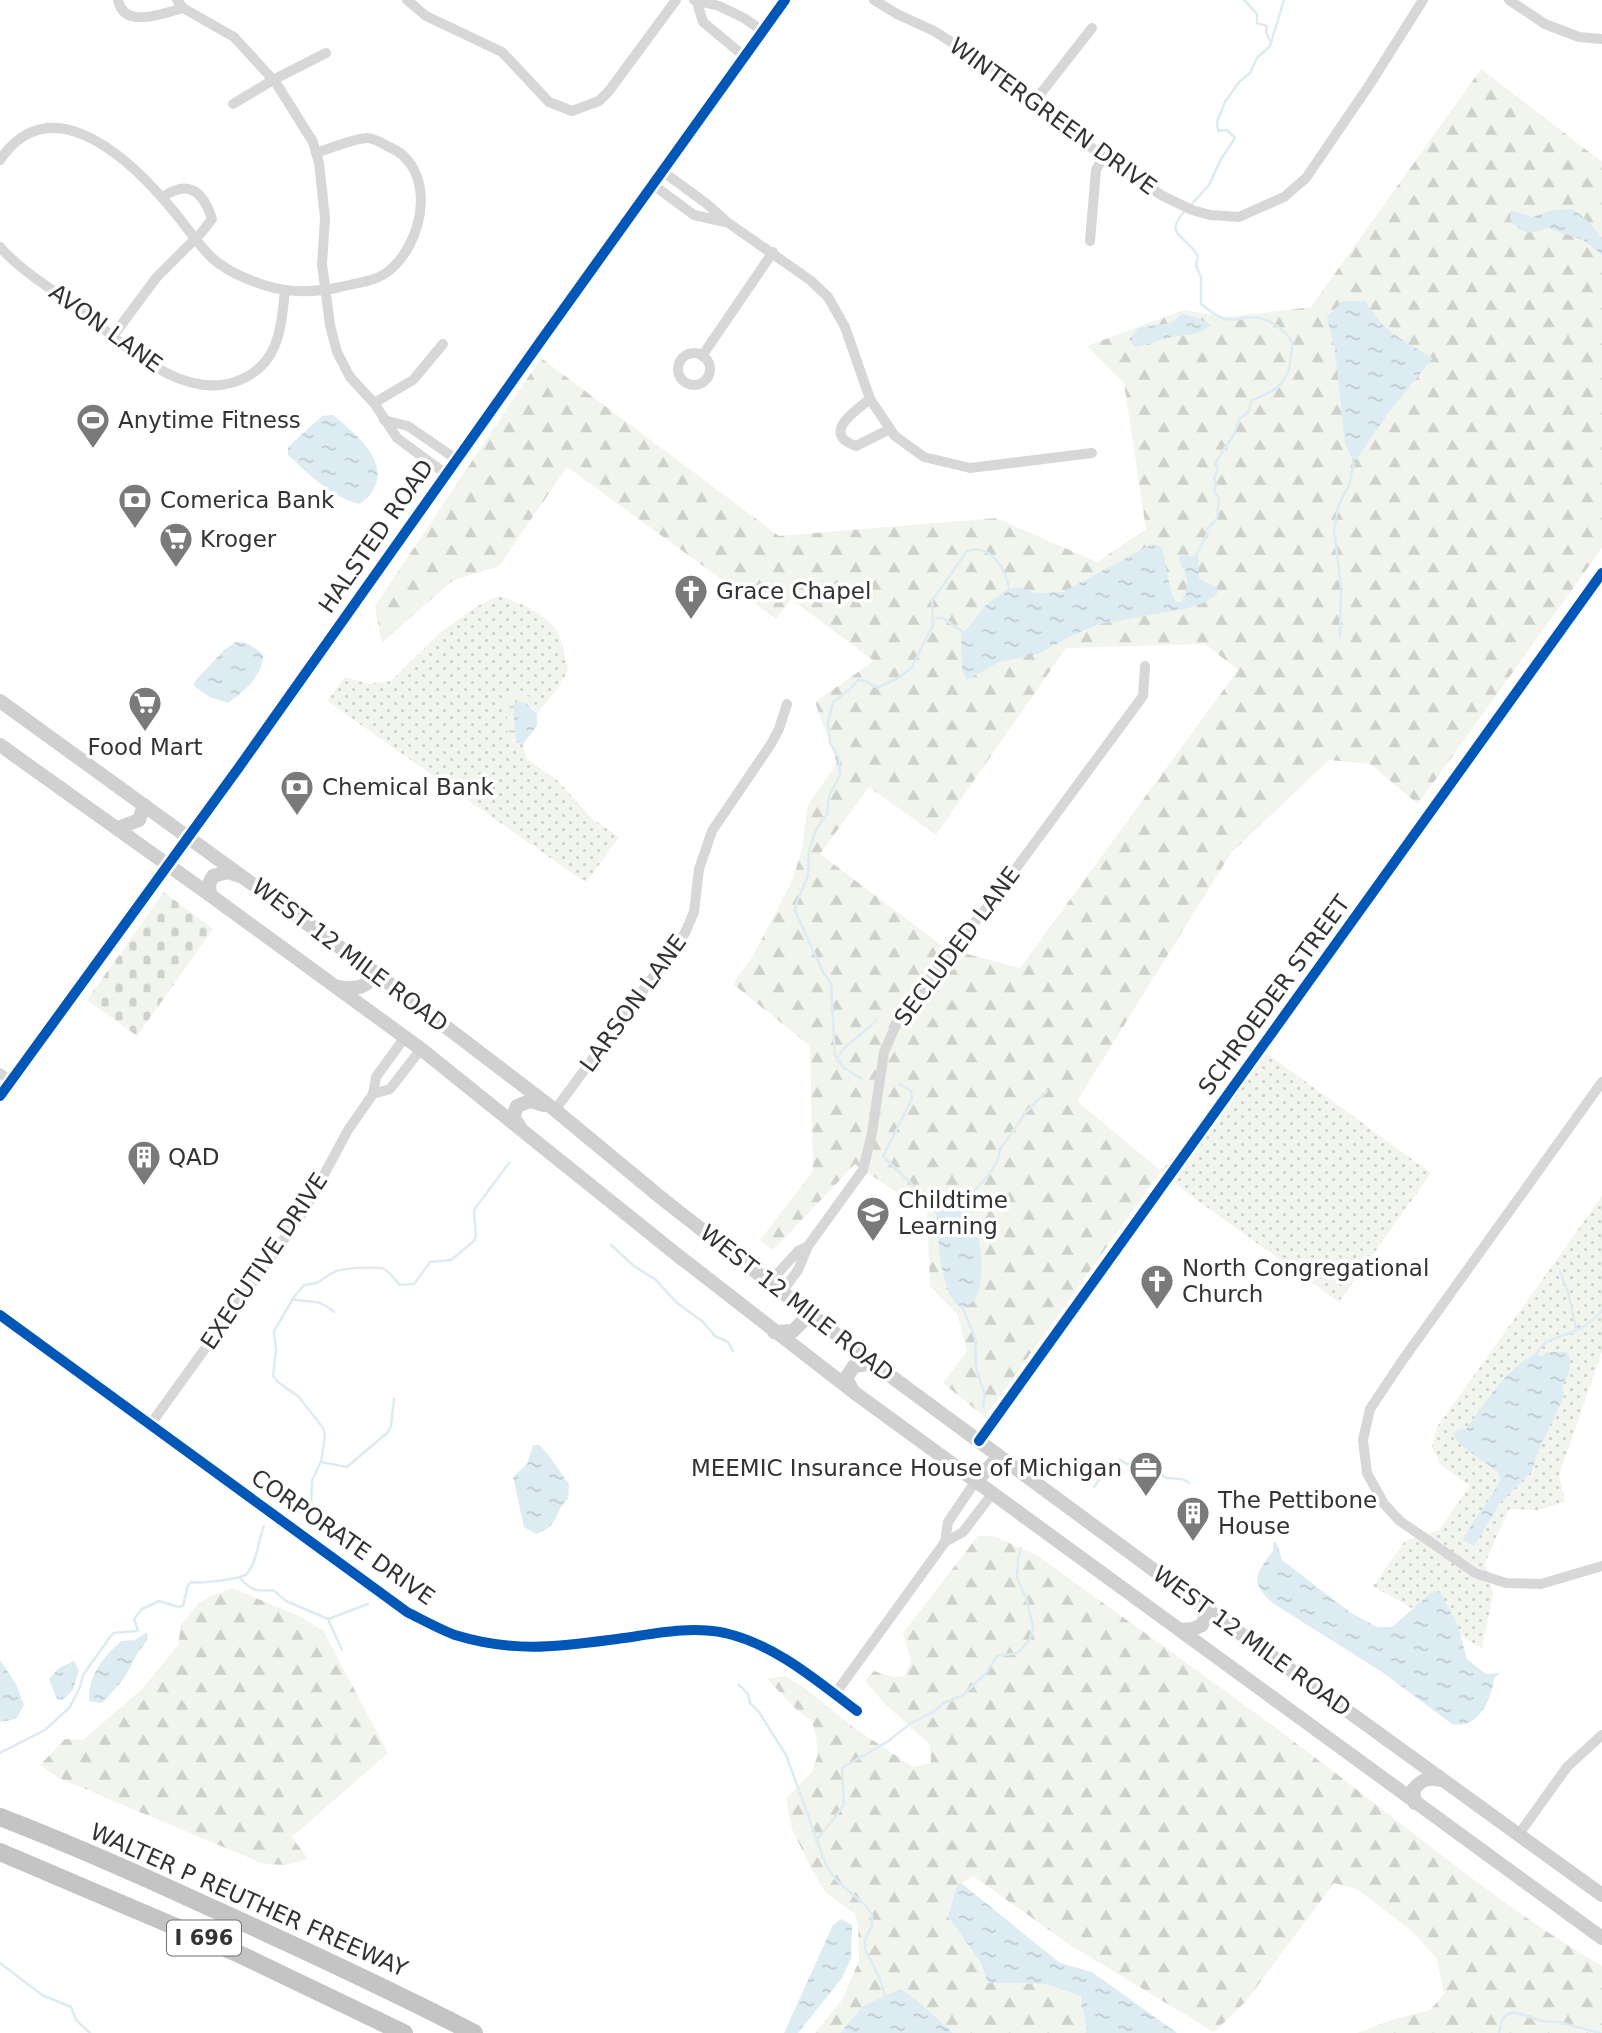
<svg xmlns="http://www.w3.org/2000/svg" width="1602" height="2033" font-family="'DejaVu Sans',sans-serif">
	<style>
		.green { fill: url(#green-dots) }
		.forest { fill: url(#forest-firs); fill-rule: evenodd }
		.wetland { fill: url(#wetland-marsh) }
		.cemetery { fill: url(#cemetery-stones) }
		.water { fill: url(#water-ripples) }
		.lines { fill: none; stroke-linecap: round; stroke-linejoin: round }
		.stream { stroke: #ddebf3; stroke-width: 2.5 }
		.street { stroke: #d7d7d7; stroke-width: 10 }
		.secondary { stroke: #d0d0d0; stroke-width: 14 }
		.highway { stroke: #c4c4c4; stroke-width: 18 }
		.cycleway-casing { stroke: #fff; stroke-width: 15 }
		.cycleway { stroke: #0057b8; stroke-width: 10 }
		.labels { text-anchor: middle; stroke-width: 7; stroke-linejoin: round; paint-order: stroke }
		.shield { fill: #fff; stroke: #707070; stroke-width: 2 }
		.shield-label { font-size: 21px; font-weight: bold; fill: #333 }
		.street-label { font-size: 23px; fill: #333; stroke: #fff }
		.poi-label { font-size: 23px; fill: #333; stroke: #fff; text-anchor: start }
	</style>
	<defs>
		<pattern id="green-dots" width="8" height="8" patternUnits="userSpaceOnUse" patternTransform="scale(1.75)"><rect width="8" height="8" fill="#f1f5ed"/><path d="M2 2h.1M6 6h.1" fill="none" stroke="#cfd2cc" stroke-width="1.8" stroke-linecap="round"/></pattern>
		<pattern id="forest-firs" width="22" height="20" patternUnits="userSpaceOnUse" patternTransform="scale(1.75)"><rect width="22" height="20" fill="#f1f5ed"/><path d="M5 1l3.5 6h-7zM16 11l3.5 6h-7z" fill="#cfd2cc"/></pattern>
		<pattern id="wetland-marsh" width="20" height="14" patternUnits="userSpaceOnUse" patternTransform="scale(1.75)"><rect width="20" height="14" fill="#f1f5ed"/><path d="M1 5h8M5 5V1M11 12h8M15 12V8" fill="none" stroke="#cfd2cc"/></pattern>
		<pattern id="cemetery-stones" width="16" height="16" patternUnits="userSpaceOnUse" patternTransform="scale(1.75)"><rect width="16" height="16" fill="#f1f5ed"/><path d="M2 7V4a2 2 0 0 1 4 0v3zM10 15v-3a2 2 0 0 1 4 0v3z" fill="#cfd2cc"/></pattern>
		<pattern id="water-ripples" width="26" height="14" patternUnits="userSpaceOnUse" patternTransform="scale(1.75)"><rect width="26" height="14" fill="#ddebf3"/><path d="M2 4q2-2 4 0t4 0M15 11q2-2 4 0t4 0" fill="none" stroke="#becad1"/></pattern>
	</defs>
	<rect width="100%" height="100%" fill="#fff"/>
	<g class="green">
		<path d="M498,596C516,601 543,612 555,628C562,639 565,658 568,670L560,685L537,714L536,705L504,704L507,711L508,738L523,744L526,758L558,781L592,819L619,837L586,883L327,701L345,677L369,684L391,681L441,632L476,607Z"/>
		<path d="M1265,1052L1431,1173L1339,1302L1190,1195L1161,1171Z"/>
		<path d="M1602,1196V1352L1559,1475L1565,1502L1538,1510L1509,1509L1485,1563L1493,1594L1482,1648L1373,1586L1405,1541L1439,1530L1470,1486L1441,1465L1432,1447L1437,1427Z"/>
	</g>
	<g class="forest">
		<path d="M1481,69L1602,162V548L1418,804L1370,764L1329,760L1231,853L1077,1101L1161,1171L985,1417L943,1383L967,1351L957,1314L930,1286L927,1213L855,1164L773,1250L760,1240L813,1171L810,1046L733,984L754,954L792,881L801,853L808,805L837,763L815,702L874,661L791,599L776,619L567,467L499,566L452,581L382,643L375,606L541,358L779,536L996,518L1097,562L1146,529L1124,383L1087,346L1184,310L1228,317L1311,307ZM1205,644L1238,670L1020,968L945,948L820,854L869,787L936,835L1066,648Z"/>
		<path d="M978,1536H994L1038,1556C1144,1633 1252,1708 1356,1789C1436,1850 1514,1915 1602,1966V2033H1357L1391,2020L1430,2010L1444,1994L1437,1959L1414,1933L1357,1889L1334,1883L1246,2001L1214,2032L1073,1947L973,1876L956,1887L948,1917L980,1961L988,1983L1046,1984L1082,1996L1087,2033H953L917,2000L863,2006L840,2033H815L842,2000L859,1961L858,1925L855,1914L825,1892L811,1868L792,1829L786,1798L811,1773L818,1755L816,1736L812,1721L796,1709L767,1679L785,1676L806,1689L853,1727L913,1767L931,1763L930,1745L885,1704L865,1681L874,1671L893,1677H904L911,1661L903,1633Z"/>
		<path d="M232,1588L297,1615L323,1630L388,1753L292,1837L308,1859L286,1865L264,1864L59,1778L40,1765L65,1739L83,1740L142,1689L179,1644L180,1626L198,1604L210,1596Z"/>
	</g>
	<path class="wetland" d="M512,689H519C529,696 536,700 537,714L533,708L513,707L516,740L508,738L507,711L504,704Z"/>
	<path class="cemetery" d="M164,892L213,929L137,1036L87,1000Z"/>
	<g class="water">
		<path d="M1573,209L1588,221L1602,239V255L1583,240L1547,228C1530,235 1522,235 1510,219L1511,210L1532,217L1552,210Z"/>
		<path d="M1343,301H1365C1385,333 1402,340 1433,358L1388,413L1354,463L1345,443L1335,351L1327,317Z"/>
		<path d="M1182,314L1196,317L1211,325C1198,337 1184,334 1168,338C1157,341 1147,345 1135,347L1129,340L1138,328L1171,323Z"/>
		<path d="M333,415C360,437 402,472 360,504C332,498 309,474 288,455V447L322,416Z"/>
		<path d="M1152,544L1162,547L1171,592L1176,602H1181C1186,596 1189,582 1185,573C1183,567 1180,566 1179,557L1182,555L1198,557L1199,578L1217,588V594L1206,602L1185,609L1100,624L1073,635L1038,654L999,662L967,680L962,669L961,633L969,627L985,606L1006,590L1018,587L1036,593L1063,592Z"/>
		<path d="M236,642C248,642 254,647 263,655C264,675 242,693 228,703L210,697L194,686L195,681L224,650Z"/>
		<path d="M519,702L526,703L537,714V726L523,744L516,742L513,707L514,703Z"/>
		<path d="M963,1193L973,1203L968,1216C983,1232 985,1278 976,1298C973,1303 968,1305 963,1308C939,1298 939,1236 936,1212L950,1198Z"/>
		<path d="M1547,1352H1567C1574,1364 1568,1375 1562,1386L1564,1396L1537,1454L1532,1471L1500,1503L1474,1546L1463,1540C1474,1518 1491,1500 1501,1478C1490,1459 1464,1456 1453,1433L1459,1429H1466C1486,1403 1505,1368 1536,1354L1542,1357Z"/>
		<path d="M533,1445H539C552,1456 558,1471 569,1484L568,1499C552,1514 561,1525 536,1534L524,1527L513,1477L527,1464Z"/>
		<path d="M1273,1541L1277,1544L1282,1560L1351,1613L1377,1627H1392L1432,1592L1435,1591L1440,1593L1457,1623L1467,1659L1486,1674L1500,1673L1494,1678C1492,1699 1478,1730 1452,1724L1382,1672L1274,1604C1248,1582 1256,1574 1273,1551Z"/>
		<path d="M147,1632L148,1639C144,1646 138,1651 135,1658C126,1677 117,1689 101,1703L89,1701C88,1675 103,1658 121,1641L135,1640Z"/>
		<path d="M0,1660L16,1684L24,1705L16,1719L0,1722Z"/>
		<path d="M74,1661L79,1670L73,1690L63,1700L57,1699L49,1679L59,1668Z"/>
		<path d="M961,1883L1060,1963L1092,1972L1177,2033H1087L1081,1996L1046,1984L988,1983L980,1961L948,1917L956,1887Z"/>
		<path d="M841,1919L852,1925L851,1959L842,1978L798,2033H784L833,1925Z"/>
		<path d="M900,1989L917,2000L953,2033H840L863,2006Z"/>
	</g>
	<g class="lines">
		<g class="stream">
			<path d="M1244,0L1257,14V23L1267,26L1266,32L1270,41"/>
			<path d="M1191,205L1209,185L1221,159L1235,138L1227,130L1218,131L1217,122L1225,102L1239,82L1250,73L1257,58L1270,46L1284,0"/>
			<path d="M1186,210C1162,235 1185,234 1198,256L1196,266L1201,277V304C1208,309 1216,317 1225,319C1237,321 1248,316 1259,318C1272,320 1291,334 1293,346C1290,354 1291,361 1289,369C1283,389 1268,393 1251,401L1248,413L1240,418L1234,434L1215,463L1218,469L1214,479L1216,484L1214,492L1219,498L1217,519L1207,529V534L1195,558"/>
			<path d="M936,618H943L963,632"/>
			<path d="M1340,636L1341,587L1334,530L1339,504L1349,485L1354,463"/>
			<path d="M836,1060C845,1042 864,1035 876,1020"/>
			<path d="M862,1079L844,1068L835,1056L831,983L823,972L795,911C796,898 804,888 808,875C809,868 808,860 809,853C812,838 817,825 827,815L829,796L840,775L839,758L830,743L828,723L833,702L850,689L858,680L866,681L877,688L900,677L912,667L933,625L932,601L967,551C990,543 1007,569 1009,590"/>
			<path d="M899,1084L911,1091L912,1099L883,1156L923,1195L936,1212"/>
			<path d="M966,1199L987,1177L998,1160L1000,1149L1027,1111L1047,1091"/>
			<path d="M611,1245L634,1266L656,1280L676,1302L703,1322L715,1336L728,1342L733,1351"/>
			<path d="M1560,1272L1568,1292L1576,1329"/>
			<path d="M292,1299C314,1304 316,1297 334,1312"/>
			<path d="M962,1306L975,1338L976,1367L985,1396L983,1407"/>
			<path d="M1535,1357C1544,1336 1558,1339 1575,1331C1586,1326 1595,1319 1602,1310"/>
			<path d="M321,1462L347,1467L388,1432L391,1426L394,1399"/>
			<path d="M1094,1487L1108,1467L1120,1460L1127,1464H1137L1167,1478L1182,1479L1190,1483"/>
			<path d="M289,1507L304,1513L311,1508L312,1480L321,1462L325,1435L323,1428L299,1397L278,1382L273,1376L276,1350L274,1331L294,1297L304,1285C323,1283 319,1280 334,1272C340,1268 378,1266 384,1269C391,1273 394,1279 400,1285L414,1284L430,1262L451,1260L474,1241L476,1236L474,1210L509,1163"/>
			<path d="M240,1578C250,1590 257,1592 273,1590L286,1601L328,1619L368,1604"/>
			<path d="M328,1619L342,1650"/>
			<path d="M739,1685L748,1694L750,1703L759,1712L786,1755L826,1865L837,1881L865,1905L872,1914V1925L865,1940V1949L880,1979L885,1996"/>
			<path d="M0,1753L45,1730L70,1707L80,1687L83,1675L110,1637L114,1633L136,1631L138,1630L134,1619L142,1609L159,1601L178,1607L183,1606L188,1585L191,1582C200,1584 237,1579 246,1575C258,1561 257,1543 264,1526"/>
			<path d="M816,1841L844,1805L842,1768L887,1742L911,1723L933,1712L944,1703L963,1695L987,1672L997,1656L1018,1653L1030,1639L1033,1627L1026,1597L1017,1578L1018,1558L1021,1548"/>
			<path d="M0,1963L42,1995L71,2007L76,2020L90,2033"/>
			<path d="M1499,2033L1502,2020L1506,2015L1514,2012L1542,2021L1559,2022L1600,2033"/>
		</g>
		<g class="street">
			<path d="M118,0C124,30 164,13 183,8"/>
			<path d="M177,0L183,8L234,37L276,83L313,142L319,163L325,218L322,264L330,325L337,352L350,377L374,403L397,438L446,474"/>
			<path d="M407,0L426,16L502,52L549,102L572,111L599,101L609,91L676,0"/>
			<path d="M694,0L719,6L744,18L763,31"/>
			<path d="M874,0L897,14L934,31L1005,76L1103,157L1163,196L1192,210L1210,215L1239,217L1284,197L1306,178L1370,84L1423,0"/>
			<path d="M1509,0L1545,24L1579,37L1602,39"/>
			<path d="M697,2L703,22L744,56"/>
			<path d="M1034,102L1092,28"/>
			<path d="M233,104L273,80L326,53"/>
			<path d="M0,160C49,87 125,155 164,200C181,218 194,240 211,257C226,271 248,280 267,286C290,293 317,292 340,287C355,283 373,282 386,273C425,245 439,166 387,146C382,143 373,138 367,138C356,138 328,149 316,153"/>
			<path d="M662,171L707,204L727,222L810,280L828,297L845,327L870,399L895,436L924,457L970,468L1092,453"/>
			<path d="M652,184L694,215L725,222"/>
			<path d="M1090,241L1096,170L1103,157"/>
			<path d="M0,247C22,272 54,290 80,310C123,343 182,404 240,380C279,364 281,328 285,290"/>
			<path d="M113,336L156,278L202,232L212,219C203,191 188,179 163,197"/>
			<circle cx="694" cy="369" r="16"/>
			<path d="M702,356L773,252"/>
			<path d="M870,399C856,410 820,434 856,446L890,429"/>
			<path d="M374,403L413,380L443,344"/>
			<path d="M384,420L408,426L456,459"/>
			<path d="M0,1073L11,1081"/>
			<path d="M1602,1082L1402,1361L1370,1409L1363,1440L1367,1473L1384,1504L1400,1521L1475,1573L1506,1583L1541,1584L1602,1566"/>
			<path d="M373,1094L390,1089L421,1049"/>
			<path d="M555,1110L685,933L694,912L699,869L712,831L771,744L779,729L787,704"/>
			<path d="M769,1283L798,1251L808,1246"/>
			<path d="M781,1293L798,1270L808,1246L863,1170L872,1133L884,1052L896,1025L948,954L989,905L1143,696L1145,666"/>
			<path d="M0,1315L407,1612C423,1620 439,1629 455,1635C517,1654 562,1646 624,1638C658,1633 691,1626 725,1633C776,1645 816,1680 857,1711"/>
			<path d="M150,1425L305,1210L348,1130L373,1094L376,1077L405,1037"/>
			<path d="M979,1441L1602,573"/>
			<path d="M945,1542L963,1532L992,1494"/>
			<path d="M835,1694L945,1542L948,1522L975,1482"/>
			<path d="M1519,1834L1567,1767L1602,1735"/>
		</g>
		<g class="secondary">
			<path d="M0,701L378,975L555,1110L665,1201L881,1369L1208,1610L1602,1895"/>
			<path d="M0,745L210,895L421,1049L676,1254L855,1393L1602,1938"/>
			<path d="M118,828L139,820L144,805"/>
			<path d="M210,895L209,884L213,876L228,872L240,876"/>
			<path d="M337,987C353,989 368,990 374,972"/>
			<path d="M0,1096L237,770L540,342L785,0"/>
			<path d="M520,1127L513,1117L517,1106L530,1101L544,1105"/>
			<path d="M774,1332L793,1331L804,1320L806,1312"/>
			<path d="M853,1391L846,1378L854,1366L867,1364L877,1367"/>
			<path d="M975,1482L993,1463L1006,1461"/>
			<path d="M1180,1630L1193,1629L1202,1625L1208,1610"/>
			<path d="M1415,1803L1413,1790C1422,1779 1428,1777 1441,1780"/>
		</g>
		<g class="highway">
			<path d="M0,1817C70,1844 138,1874 205,1905C296,1946 386,1988 474,2033"/>
			<path d="M0,1852L237,1953L404,2033"/>
		</g>
		<defs>
			<g id="cycleway">
				<path d="M0,1096L237,770L540,342L785,0"/>
				<path d="M0,1315L407,1612C423,1620 439,1629 455,1635C517,1654 562,1646 624,1638C658,1633 691,1626 725,1633C776,1645 816,1680 857,1711"/>
				<path d="M979,1441L1602,573"/>
			</g>
		</defs>
		<use href="#cycleway" class="cycleway-casing"/>
		<use href="#cycleway" class="cycleway"/>
	</g>
	<defs>
		<symbol id="stadium-pin" viewBox="-11 -11 22 30"><path d="M0 17L-7.5 6A9.5 9.5 0 1 1 7.5 6Z" fill="#7a7a7a" stroke="#fff"/><path d="M0-5a6.5 5 0 1 0 0 10a6.5 5 0 1 0 0-10ZM-3.5-1.8h7v3.6h-7Z" fill="#fff"/></symbol>
		<symbol id="bank-pin" viewBox="-11 -11 22 30"><path d="M0 17L-7.5 6A9.5 9.5 0 1 1 7.5 6Z" fill="#7a7a7a" stroke="#fff"/><path d="M-6-4H6V4H-6ZM0-2.3a2.3 2.3 0 1 0 0 4.6a2.3 2.3 0 1 0 0-4.6Z" fill="#fff"/></symbol>
		<symbol id="supermarket-pin" viewBox="-11 -11 22 30"><path d="M0 17L-7.5 6A9.5 9.5 0 1 1 7.5 6Z" fill="#7a7a7a" stroke="#fff"/><path d="M-6-5.5h2.5l.6 2H6L4.5 2H-2.5L-4.4-4H-6ZM-1.5 3.2a1.3 1.3 0 1 0 .1 0ZM3 3.2a1.3 1.3 0 1 0 .1 0Z" fill="#fff"/></symbol>
		<symbol id="church-pin" viewBox="-11 -11 22 30"><path d="M0 17L-7.5 6A9.5 9.5 0 1 1 7.5 6Z" fill="#7a7a7a" stroke="#fff"/><path d="M-1.2-6h2.4v3.5h3.3v2.4h-3.3V6h-2.4V-.1h-3.3v-2.4h3.3Z" fill="#fff"/></symbol>
		<symbol id="building-pin" viewBox="-11 -11 22 30"><path d="M0 17L-7.5 6A9.5 9.5 0 1 1 7.5 6Z" fill="#7a7a7a" stroke="#fff"/><path d="M-4-6H4V6H1V3H-1V6H-4ZM-2.5-4.3h1.7v1.8h-1.7ZM.8-4.3h1.7v1.8H.8ZM-2.5-1h1.7V.8h-1.7ZM.8-1h1.7V.8H.8Z" fill="#fff"/></symbol>
		<symbol id="school-pin" viewBox="-11 -11 22 30"><path d="M0 17L-7.5 6A9.5 9.5 0 1 1 7.5 6Z" fill="#7a7a7a" stroke="#fff"/><path d="M0-5L7-2L0 1L-7-2ZM-4 1L0 2.5L4 1V4Q0 6-4 4Z" fill="#fff"/></symbol>
		<symbol id="office-pin" viewBox="-11 -11 22 30"><path d="M0 17L-7.5 6A9.5 9.5 0 1 1 7.5 6Z" fill="#7a7a7a" stroke="#fff"/><path d="M-6-3h4V-5.5h4V-3h4V5H-6ZM-1-4.5V-3h2v-1.5ZM-6 0V1H6V0Z" fill="#fff"/></symbol>
	</defs>
	<g fill-rule="evenodd">
		<use href="#stadium-pin" x="74" y="401" width="38" height="52"/>
		<use href="#bank-pin" x="116" y="481" width="38" height="52"/>
		<use href="#supermarket-pin" x="157" y="520" width="38" height="52"/>
		<use href="#church-pin" x="672" y="572" width="38" height="52"/>
		<use href="#supermarket-pin" x="126" y="684" width="38" height="52"/>
		<use href="#bank-pin" x="278" y="768" width="38" height="52"/>
		<use href="#building-pin" x="125" y="1138" width="38" height="52"/>
		<use href="#school-pin" x="854" y="1194" width="38" height="52"/>
		<use href="#church-pin" x="1138" y="1262" width="38" height="52"/>
		<use href="#office-pin" x="1127" y="1449" width="38" height="52"/>
		<use href="#building-pin" x="1174" y="1494" width="38" height="52"/>
	</g>
	<g class="labels">
		<rect class="shield" x="167" y="1920.5" width="74" height="35" rx="5"/>
		<g class="shield-label">
			<text x="204" y="1945">I 696</text>
		</g>
		<g class="street-label">
			<text transform="translate(1053 116) rotate(36)" y="8">WINTERGREEN DRIVE</text>
			<text transform="translate(106 328) rotate(36)" y="8">AVON LANE</text>
			<text transform="translate(376 536) rotate(-55)" y="8">HALSTED ROAD</text>
			<text transform="translate(957 946) rotate(-53)" y="8">SECLUDED LANE</text>
			<text transform="translate(350 955) rotate(37)" y="8">WEST 12 MILE ROAD</text>
			<text transform="translate(1274 995) rotate(-54)" y="8">SCHROEDER STREET</text>
			<text transform="translate(633 1003) rotate(-54)" y="8">LARSON LANE</text>
			<text transform="translate(264 1261) rotate(-56)" y="8">EXECUTIVE DRIVE</text>
			<text transform="translate(797 1303) rotate(38)" y="8">WEST 12 MILE ROAD</text>
			<text transform="translate(343 1537) rotate(35)" y="8">CORPORATE DRIVE</text>
			<text transform="translate(1252 1641) rotate(36)" y="8">WEST 12 MILE ROAD</text>
			<text transform="translate(249 1900) rotate(24)" y="8">WALTER P REUTHER FREEWAY</text>
		</g>
		<g class="poi-label">
			<text x="118" y="428">Anytime Fitness</text>
			<text x="160" y="508">Comerica Bank</text>
			<text x="200" y="547">Kroger</text>
			<text x="716" y="599">Grace Chapel</text>
			<text x="145" y="755" text-anchor="middle">Food Mart</text>
			<text x="322" y="795">Chemical Bank</text>
			<text x="168" y="1165">QAD</text>
			<text x="898" y="1208">Childtime<tspan x="898" dy="26">Learning</tspan></text>
			<text x="1182" y="1276">North Congregational<tspan x="1182" dy="26">Church</tspan></text>
			<text x="1122" y="1476" text-anchor="end">MEEMIC Insurance House of Michigan</text>
			<text x="1218" y="1508">The Pettibone<tspan x="1218" dy="26">House</tspan></text>
		</g>
	</g>
</svg>
